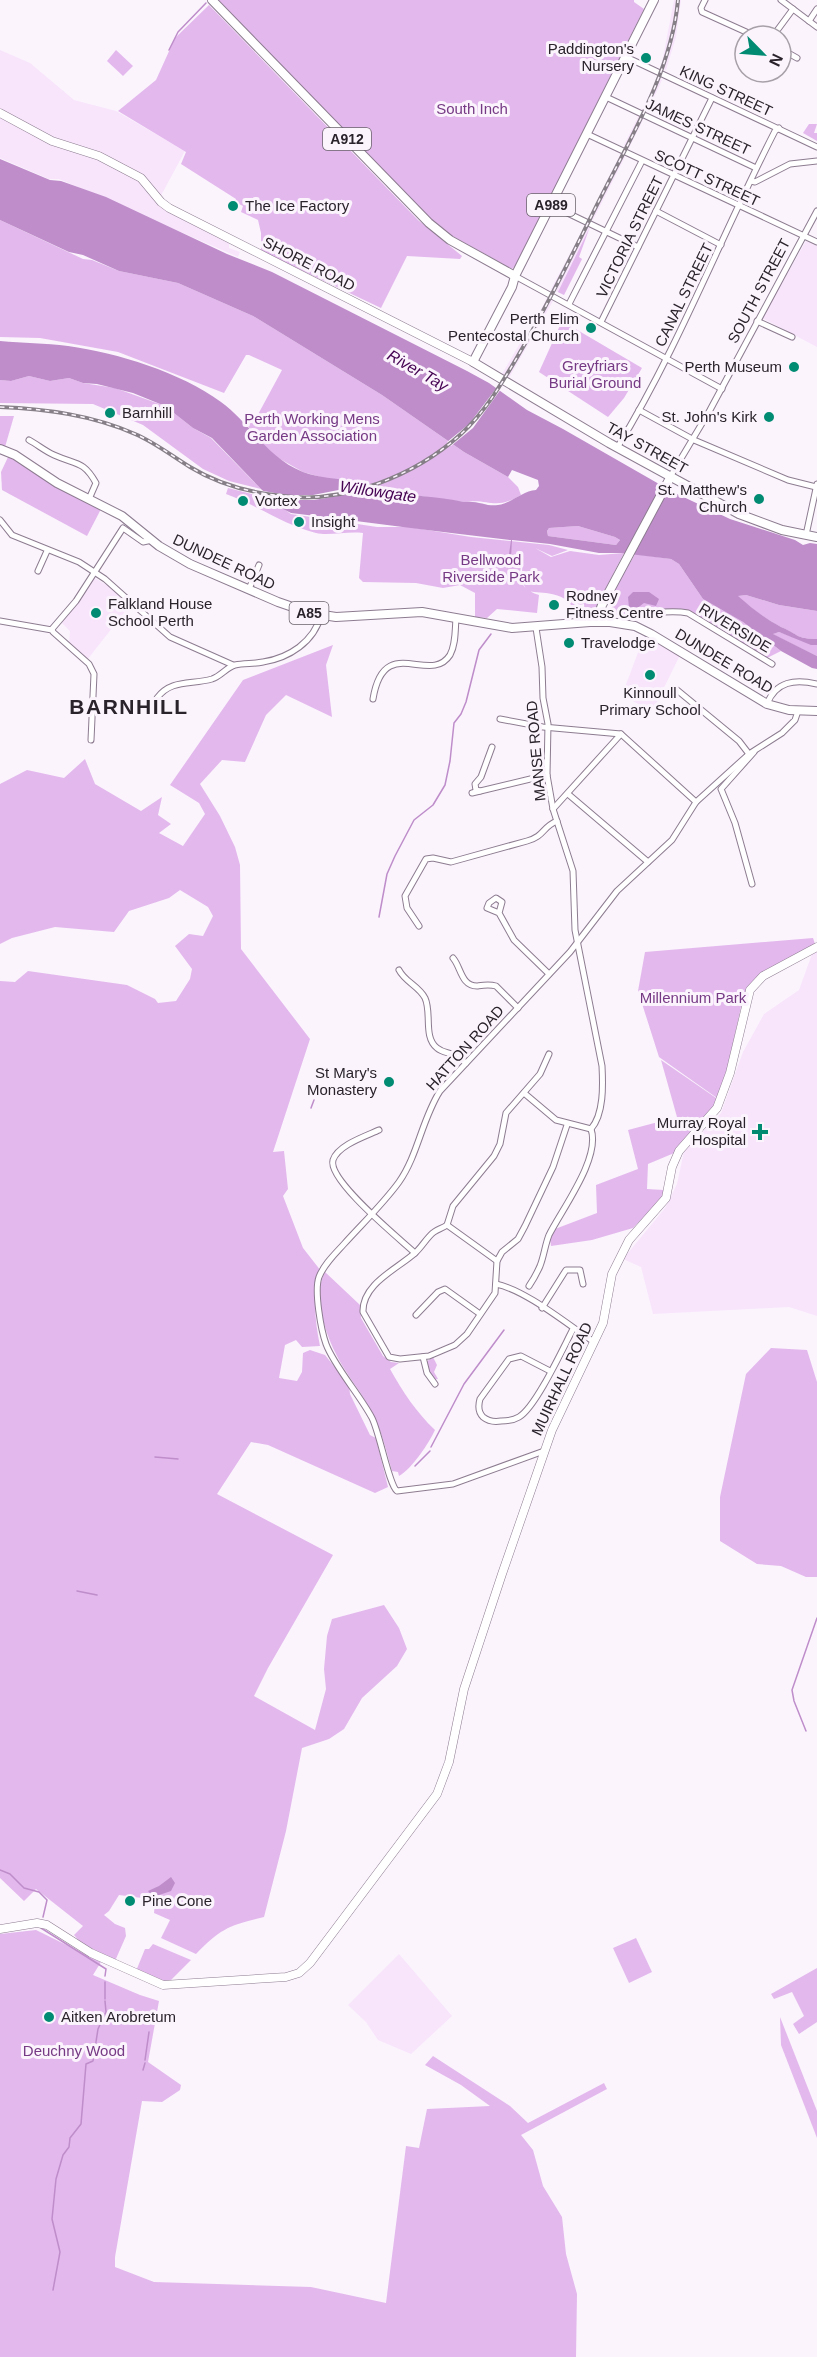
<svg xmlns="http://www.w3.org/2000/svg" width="817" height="2357" font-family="Helvetica,sans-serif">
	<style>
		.built { fill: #f8e5fc }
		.green { fill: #e3b8ed }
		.water { fill: #be8dca; fill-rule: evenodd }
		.pier { fill: #fbf4fd }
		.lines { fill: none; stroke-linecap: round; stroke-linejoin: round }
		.stream { stroke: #be8dca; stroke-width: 1.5 }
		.street-casing { stroke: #8d7c90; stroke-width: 7 }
		.secondary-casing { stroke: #8d7c90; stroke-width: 9 }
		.primary-casing { stroke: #8d7c90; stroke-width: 10 }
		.street { stroke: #fff; stroke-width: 5 }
		.secondary { stroke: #fff; stroke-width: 8 }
		.primary { stroke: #fff; stroke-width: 8 }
		.rail-casing { stroke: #867f88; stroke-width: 4 }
		.rail { stroke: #fbf4fd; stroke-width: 1.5; stroke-dasharray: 4.5; stroke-linecap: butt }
		.poi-dot { fill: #008b72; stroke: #fbf4fd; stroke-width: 2 }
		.labels { text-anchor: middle; stroke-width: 6; stroke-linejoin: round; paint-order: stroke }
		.shield { fill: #fbf4fd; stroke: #69626b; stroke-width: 1.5 }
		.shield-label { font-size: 14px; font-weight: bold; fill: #2a232c }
		.poi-label { font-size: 15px; fill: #2a232c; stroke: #fbf4fd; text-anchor: start }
		.street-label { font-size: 15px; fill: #2a232c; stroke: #fbf4fd }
		.park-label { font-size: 15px; fill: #763984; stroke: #fbf4fd }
		.water-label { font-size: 16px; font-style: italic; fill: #440251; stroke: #fbf4fd }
		.district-label { font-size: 21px; font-weight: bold; letter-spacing: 1.5px; fill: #2a232c; stroke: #fbf4fd }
	</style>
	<rect width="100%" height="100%" fill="#fbf4fd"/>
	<g class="built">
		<path d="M674,0H681L676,37L666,70L661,68Z"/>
		<path d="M0,50L30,63L74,100L116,111L185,151L157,203L172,213L229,243V248L240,252L238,257L59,179H49L0,158Z"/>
		<path d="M658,77L662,80L647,112L642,110Z"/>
		<path d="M639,115L644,118L629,148L624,145Z"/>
		<path d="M620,155L625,157L593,220L589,218Z"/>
		<path d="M585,226L590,228L579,257L582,259L564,295L551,289Z"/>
		<path d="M806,241L817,246V347L762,318Z"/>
		<path d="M547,298L553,301L509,378L502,374L523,338L526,339Z"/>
		<path d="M93,577L112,588L130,605L87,660L69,644L70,631L60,621Z"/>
		<path d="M645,634L680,655L656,704L649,710L622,695Z"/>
		<path d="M817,951V1316L789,1307L653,1314L641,1267L623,1259L665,1208L677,1184L684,1151L721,1113L743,1052L764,1014L799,990L812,954Z"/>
		<path d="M399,1954L452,2016L411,2054L378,2040L366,2022L348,2005Z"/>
	</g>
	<g class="green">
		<path d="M216,0H634V2L644,9L517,264L512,269L429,223Z"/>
		<path d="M209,5L418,220L462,256L460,259L407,256L381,308L261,251V233L258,220L241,212L243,206L235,202L236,199L181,164L186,152L118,111L156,80L175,38Z"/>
		<path d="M116,50L133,66L123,76L107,61Z"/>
		<path d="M809,124H817L814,133H817V141L803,133Z"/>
		<path d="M0,220L83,259L92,260L119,271L178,283L253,316L382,395L464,452L508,477L518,487L521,495C494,511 490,498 464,502L382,491L353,481L324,478L303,472L273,455L243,421L250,417L255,420L282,370L249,355H246L224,393L118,352L40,338L0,337Z"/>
		<path d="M589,229L579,257L582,259L564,295L558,292Z"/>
		<path d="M562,321L642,368L624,398L608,417L539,372Z"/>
		<path d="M29,376L50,381L69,378L83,383L115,388L165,406L193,428L211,438L261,489L229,481L203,469L143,425L93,404L0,403V380L11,381Z"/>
		<path d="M0,416H14L5,447L0,445Z"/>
		<path d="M9,455L101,509L87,536L2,490L1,472Z"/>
		<path d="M228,488L268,498L291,514L377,527H409L471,537L549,545L568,550L552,556L535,548L551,557L570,551L599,555L624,553L592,615L585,617L584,604L572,606C561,591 544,594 528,591C520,583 522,570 523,561C516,579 521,589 539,595L537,613L497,609L487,618L475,617V593L460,585L443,588L416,583L363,582L359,578L363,533C348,531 329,536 316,533C284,525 257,505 226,494Z"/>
		<path d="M578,526L615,537L620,540L616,545L548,536L547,531L549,528Z"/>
		<path d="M635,554L671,559L679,564L703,599L743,622L781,651L767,658L684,609L613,615C605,597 627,570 635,554Z"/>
		<path d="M746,595L779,605L817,611V639C796,639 797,634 781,627C763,618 752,608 737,596Z"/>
		<path d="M779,632L817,645V656L772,634Z"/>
		<path d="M333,645L326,665L332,717L286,695L266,715L245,762L222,760L200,784L220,816L235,847L240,865L241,949L310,1039L273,1152L284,1151L288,1189L283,1196L303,1248L321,1271C312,1296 315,1321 320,1346L302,1347L296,1340L285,1345L279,1378L297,1381L302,1372L303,1353L310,1350L325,1355L349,1385L350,1394L370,1435L376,1438L388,1487L375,1493L268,1445L251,1442L217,1494L333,1555L268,1668L254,1696L315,1730L326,1689L324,1669L327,1636L332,1619L384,1605L399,1628L407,1649L397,1666L362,1698L344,1729L329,1739L302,1748L286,1831L264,1917C230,1925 221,1928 196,1954L161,1938L170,1920L154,1913L155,1903L142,1898L119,1895L109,1911L104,1915L115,1924L125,1928L126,1936L115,1961L80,1942L74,1935L83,1926L36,1889L24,1901L0,1878V981L15,982L28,971L127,985L155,999L158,1003L176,1001L190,979L192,969L175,946L189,934L203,936L213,916L208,907L180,890L169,898L129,911L114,932L55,927L12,938L0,944V784L27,770L64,778L85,759L95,784L141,811L162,797L158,815L171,824L159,833L183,846L205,814L199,803L170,785L243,680Z"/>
		<path d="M813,938L815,944L761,974L751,983L741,1007L728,1066L717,1098L659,1057L638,991L645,952Z"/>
		<path d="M661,1060L719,1100L679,1151L648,1164L647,1189L664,1190L661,1199L633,1228L592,1240L551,1246L550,1239L555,1229L597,1213L596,1185L638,1169L628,1130L677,1117Z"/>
		<path d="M325,1272L360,1305L361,1318L383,1356L391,1362L399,1363L390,1369C403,1392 416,1412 435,1430C429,1443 412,1469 399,1476L398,1472L392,1471C387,1454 383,1435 375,1419C364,1394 345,1374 335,1352C324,1330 313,1293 325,1272Z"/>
		<path d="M771,1348L807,1350L817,1382V1577H806L781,1566L757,1564L720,1541V1497L746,1374Z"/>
		<path d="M433,1357L437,1365L434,1372L438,1379L433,1380L426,1362Z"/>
		<path d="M36,1930L101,1962L93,1975L140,1995L159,2001L148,2062L181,2085L180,2090L162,2102L142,2101L115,2257V2267L154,2282L311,2287L386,2303L406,2146L419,2148L427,2109L490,2106L461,2085L425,2065L433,2056L510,2106L528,2123L604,2083L607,2089L521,2135L533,2150L543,2186L562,2217L566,2254L577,2294L576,2357H0V1934Z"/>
		<path d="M636,1938L652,1972L629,1983L613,1948Z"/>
		<path d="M153,1944L191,1960L168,1983L156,1981L136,1971L145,1949H149Z"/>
		<path d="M817,1968V2022L799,2034L793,2024L804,2016L792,1992L774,1999L771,1994Z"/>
		<path d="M780,2017L817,2111V2138L781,2045Z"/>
	</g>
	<g class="water">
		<path d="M0,159L50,180L61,181L106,197L227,254L272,272L467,371L489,383L527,410L563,429L673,492L730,519L795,540L803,545L810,543L817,544V611L779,605L746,595L738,596C753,609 764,618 781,627C798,634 796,639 817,639V645H811L779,632L773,634L817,656V669L812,668L781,651L743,622L703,599L679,564L671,559L621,553H599L550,544L512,540L511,558L507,569L511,540C438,532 365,522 291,513L281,508L261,489L212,438L193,428L165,406L133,393L97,384L83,383L69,378L50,381L29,376L11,381L0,380V341C23,343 45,343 68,346C118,353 180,372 221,402C251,424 267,458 303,472C319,478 336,478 352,481C363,483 372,489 383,491C409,496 437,496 464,502C478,500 487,507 498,505C512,503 522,491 536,490L539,486L538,480L512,470L508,477L464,452L382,395L253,316L178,283L119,271L83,255L69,252L0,220ZM578,526L615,537L620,540L616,545L548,536L547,531L549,528Z"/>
		<path d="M633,592H649L659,599L656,606L644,603L636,609L629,608L628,597Z"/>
		<path d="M171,1877L175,1883L171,1891L153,1897L148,1891L159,1886Z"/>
	</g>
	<g class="pier">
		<path d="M498,386L501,389L473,428L451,446L447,442L469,424Z"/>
		<path d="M369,484L378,486L356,493L314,500H286L266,497L258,490L286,495H313Z"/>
	</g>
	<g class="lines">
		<g class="stream">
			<path d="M169,50L178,32L206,3"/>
			<path d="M379,917L387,874L395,856L414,820L433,805L445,785L450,761L454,723L461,714L466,702L479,650L491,634"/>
			<path d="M311,1108L314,1100"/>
			<path d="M431,1447L464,1384L504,1330"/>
			<path d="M155,1457L178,1459"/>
			<path d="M415,1466L430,1451"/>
			<path d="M77,1591L97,1595"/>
			<path d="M806,1731L794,1701L792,1690L817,1618"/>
			<path d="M0,1870L10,1874L24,1888L39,1892L47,1900L43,1917"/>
			<path d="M41,1928L106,1969L105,1976"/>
			<path d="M105,1982V1999"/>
			<path d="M145,2060L149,2032"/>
			<path d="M143,2070L145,2063"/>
			<path d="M53,2290L60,2252L52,2219L56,2179L63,2155L69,2147L70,2138L81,2124L86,2064L93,2061L98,2029L106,2012L105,2001"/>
		</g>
		<defs>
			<g id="street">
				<path d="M705,0L701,8L702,12L755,36"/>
				<path d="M781,0L817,27"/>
				<path d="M809,21L817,9"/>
				<path d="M773,36L793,9"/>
				<path d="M781,49L797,58"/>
				<path d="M626,57L817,147"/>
				<path d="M606,97L756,168"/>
				<path d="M587,134L817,242"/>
				<path d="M751,181L755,182L790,164L817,161"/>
				<path d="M551,205L638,247"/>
				<path d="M656,211L721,245"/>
				<path d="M515,276L722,389"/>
				<path d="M569,304L642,161"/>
				<path d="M757,321L792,337"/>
				<path d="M601,322L712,98"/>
				<path d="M639,410L694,440L788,480L816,487"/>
				<path d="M29,440C38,445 45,451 54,455C76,465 83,460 96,483L89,499"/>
				<path d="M617,448C679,347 721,236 775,131L779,128"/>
				<path d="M670,477L710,410L817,211"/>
				<path d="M0,520L12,535L79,562L105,579L170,637L233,665"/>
				<path d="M806,535L817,484"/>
				<path d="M38,571L47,551"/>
				<path d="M249,589L259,565"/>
				<path d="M0,621L52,630"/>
				<path d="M618,622C631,613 673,610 688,613L772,664"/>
				<path d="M677,690L739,741L749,754"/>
				<path d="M157,698C171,679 191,685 212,679C221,676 227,667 235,665C244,663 254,664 263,662C289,658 314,642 321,615"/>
				<path d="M373,699C384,632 430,686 450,655C456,644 455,630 456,618"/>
				<path d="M767,704C776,681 795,679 817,684"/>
				<path d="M500,719L543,727L621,734L696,802"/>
				<path d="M91,740L94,674L89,664L53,632L52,629L76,601L123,528L143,542L152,540"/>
				<path d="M480,791L476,790L475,784L481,777L492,747"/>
				<path d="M472,793L547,775"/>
				<path d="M568,794L648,862"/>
				<path d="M553,809L621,734"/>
				<path d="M752,884L735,823L721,789L754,752"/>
				<path d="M499,913L487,908L489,903L496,898L502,902L499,913L514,940L549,974"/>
				<path d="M419,926L407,908L405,896L426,859L433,858L451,862L527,841C545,836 542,827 557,821"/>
				<path d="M453,958C461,967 461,986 477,986C484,985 489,984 496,986L518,1008"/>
				<path d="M399,970C405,982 419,986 425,998C432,1013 423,1037 437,1048C443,1053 448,1052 454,1055C459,1056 463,1061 466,1063"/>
				<path d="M549,1054L540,1074L506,1113L500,1144L494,1156L453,1206L447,1225C443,1228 438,1229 434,1232C427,1237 422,1247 415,1253C397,1269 362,1284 363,1312L389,1357L400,1359L429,1356L455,1345L467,1334L495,1293L497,1261L502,1252L518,1239L525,1226L553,1167L567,1125"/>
				<path d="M524,1093L556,1120L591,1129"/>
				<path d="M379,1130C366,1136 338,1145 333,1160C327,1180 400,1239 415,1253"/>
				<path d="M447,1225L497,1261"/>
				<path d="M496,1284C526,1290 568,1325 594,1342"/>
				<path d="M529,1286C533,1280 537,1273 540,1266C544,1256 545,1245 549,1235C562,1209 601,1158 591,1129C604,1114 603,1085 602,1066L575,930L573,871L553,809L547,775L548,724L543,698L542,667L536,628"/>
				<path d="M542,1308L566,1270H580L583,1284"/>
				<path d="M416,1315L438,1292L445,1289L480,1314"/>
				<path d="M423,1357L427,1373L435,1384"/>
				<path d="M550,1371L521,1356L509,1359L480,1399C478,1406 478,1412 483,1417C488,1421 495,1422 501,1421C507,1421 514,1420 519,1417C536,1407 563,1348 573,1329"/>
				<path d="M544,1451L453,1484L397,1491C389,1485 380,1434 372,1418C360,1395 334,1366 326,1344C321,1330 314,1291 319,1277C324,1264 335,1254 344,1244C362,1224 383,1204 399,1182C418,1155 422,1119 440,1091L570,952L617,891L672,840L696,802L749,754L782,733L795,720L798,711"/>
			</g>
			<g id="secondary">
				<path d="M0,113L52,141L99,156L141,178L161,202L169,208L473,362"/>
				<path d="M0,1929L37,1923L47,1925L91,1953L163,1985L286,1977L299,1973L310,1963L437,1794L449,1762L464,1689L502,1574L552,1430L603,1323L612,1274L629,1240L666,1198L672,1167L679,1151L717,1108L730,1073L750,990L763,976L817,947"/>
			</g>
			<g id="primary">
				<path d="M212,0L429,223L450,240L515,276"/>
				<path d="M654,0L515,276L512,287L473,362L609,443L739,514L782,530L817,537"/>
				<path d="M0,449L15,455L57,483L122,516L159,546L190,564L278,602L310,613L336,617L422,612L512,628L590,622H610L635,626L651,634L767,704L789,710L817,711"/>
				<path d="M596,622L602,605L670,478"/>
			</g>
		</defs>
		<use href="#street" class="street-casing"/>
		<use href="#secondary" class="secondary-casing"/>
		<use href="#primary" class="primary-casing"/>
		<use href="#street" class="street"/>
		<use href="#secondary" class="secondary"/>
		<use href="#primary" class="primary"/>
		<defs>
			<path id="rail" d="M0,407C46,409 92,415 135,434C154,442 172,456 190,467C218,484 251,493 283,496C345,504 416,475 461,434C486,411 502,383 519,354C545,310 567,265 590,219C623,150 671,77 678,0"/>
		</defs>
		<use href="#rail" class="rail-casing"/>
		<use href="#rail" class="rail"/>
	</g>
	<g class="poi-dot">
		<circle cx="646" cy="58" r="6"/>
		<circle cx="233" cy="206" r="6"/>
		<circle cx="591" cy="328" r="6"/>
		<circle cx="794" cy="367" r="6"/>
		<circle cx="110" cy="413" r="6"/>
		<circle cx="769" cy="417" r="6"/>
		<circle cx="759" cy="499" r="6"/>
		<circle cx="243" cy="501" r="6"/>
		<circle cx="299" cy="522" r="6"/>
		<circle cx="554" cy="605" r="6"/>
		<circle cx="96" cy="613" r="6"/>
		<circle cx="569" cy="643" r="6"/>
		<circle cx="650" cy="675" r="6"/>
		<circle cx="389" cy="1082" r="6"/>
		<path d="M757 1123h6v6h6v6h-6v6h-6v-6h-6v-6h6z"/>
		<circle cx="130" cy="1901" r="6"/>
		<circle cx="49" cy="2017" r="6"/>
	</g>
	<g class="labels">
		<g class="shield">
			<rect x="323" y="128" width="48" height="22" rx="4.5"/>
			<rect x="527" y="194" width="48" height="22" rx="4.5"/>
			<rect x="289.5" y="602" width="39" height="22" rx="4.5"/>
		</g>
		<g class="shield-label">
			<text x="347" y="144">A912</text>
			<text x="551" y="210">A989</text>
			<text x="309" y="618">A85</text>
		</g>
		<g class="poi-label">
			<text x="634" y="54" text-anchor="end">Paddington's<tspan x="634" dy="17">Nursery</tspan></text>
			<text x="245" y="211">The Ice Factory</text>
			<text x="579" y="324" text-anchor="end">Perth Elim<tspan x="579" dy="17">Pentecostal Church</tspan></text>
			<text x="782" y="372" text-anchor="end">Perth Museum</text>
			<text x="122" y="418">Barnhill</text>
			<text x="757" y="422" text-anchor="end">St. John's Kirk</text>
			<text x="747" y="495" text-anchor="end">St. Matthew's<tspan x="747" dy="17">Church</tspan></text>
			<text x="255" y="506">Vortex</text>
			<text x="311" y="527">Insight</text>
			<text x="566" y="601">Rodney<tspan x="566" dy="17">Fitness Centre</tspan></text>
			<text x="108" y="609">Falkland House<tspan x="108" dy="17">School Perth</tspan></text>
			<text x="581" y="648">Travelodge</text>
			<text x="650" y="698" text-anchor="middle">Kinnoull<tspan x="650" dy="17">Primary School</tspan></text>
			<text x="377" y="1078" text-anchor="end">St Mary's<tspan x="377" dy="17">Monastery</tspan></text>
			<text x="746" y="1128" text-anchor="end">Murray Royal<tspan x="746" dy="17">Hospital</tspan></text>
			<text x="142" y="1906">Pine Cone</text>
			<text x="61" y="2022">Aitken Arobretum</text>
		</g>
		<g class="street-label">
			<text transform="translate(726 91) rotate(25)" y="5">KING STREET</text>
			<text transform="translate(698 127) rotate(25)" y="5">JAMES STREET</text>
			<text transform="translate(707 178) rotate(25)" y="5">SCOTT STREET</text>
			<text transform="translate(630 237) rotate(-64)" y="5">VICTORIA STREET</text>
			<text transform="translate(309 264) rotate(27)" y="5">SHORE ROAD</text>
			<text transform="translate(759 291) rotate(-62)" y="5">SOUTH STREET</text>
			<text transform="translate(684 295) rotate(-64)" y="5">CANAL STREET</text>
			<text transform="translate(647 448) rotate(29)" y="5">TAY STREET</text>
			<text transform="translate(224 562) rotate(25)" y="5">DUNDEE ROAD</text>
			<text transform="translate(735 628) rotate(31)" y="5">RIVERSIDE</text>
			<text transform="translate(724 661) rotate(31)" y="5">DUNDEE ROAD</text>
			<text transform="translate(536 751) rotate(-95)" y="5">MANSE ROAD</text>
			<text transform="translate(465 1048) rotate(-48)" y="5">HATTON ROAD</text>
			<text transform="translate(562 1379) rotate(-65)" y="5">MUIRHALL ROAD</text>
		</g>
		<g class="park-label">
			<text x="472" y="114">South Inch</text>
			<text x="595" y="371">Greyfriars<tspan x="595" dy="17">Burial Ground</tspan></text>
			<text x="312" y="424">Perth Working Mens<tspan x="312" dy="17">Garden Association</tspan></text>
			<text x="491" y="565">Bellwood<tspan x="491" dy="17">Riverside Park</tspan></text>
			<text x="693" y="1003">Millennium Park</text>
			<text x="74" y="2056">Deuchny Wood</text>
		</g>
		<g class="water-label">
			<text transform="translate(418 370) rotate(30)" y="6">River Tay</text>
			<text transform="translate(378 491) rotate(8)" y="6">Willowgate</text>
		</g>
		<g class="district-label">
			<text x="129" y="714">BARNHILL</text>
		</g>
	</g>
	<g transform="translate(763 54) rotate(115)"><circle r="28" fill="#fbf4fd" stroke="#a7a0a9" stroke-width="1.5"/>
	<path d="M0-4.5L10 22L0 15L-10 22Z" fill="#008b72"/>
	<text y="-9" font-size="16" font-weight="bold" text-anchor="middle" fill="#2a232c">N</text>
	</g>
</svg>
